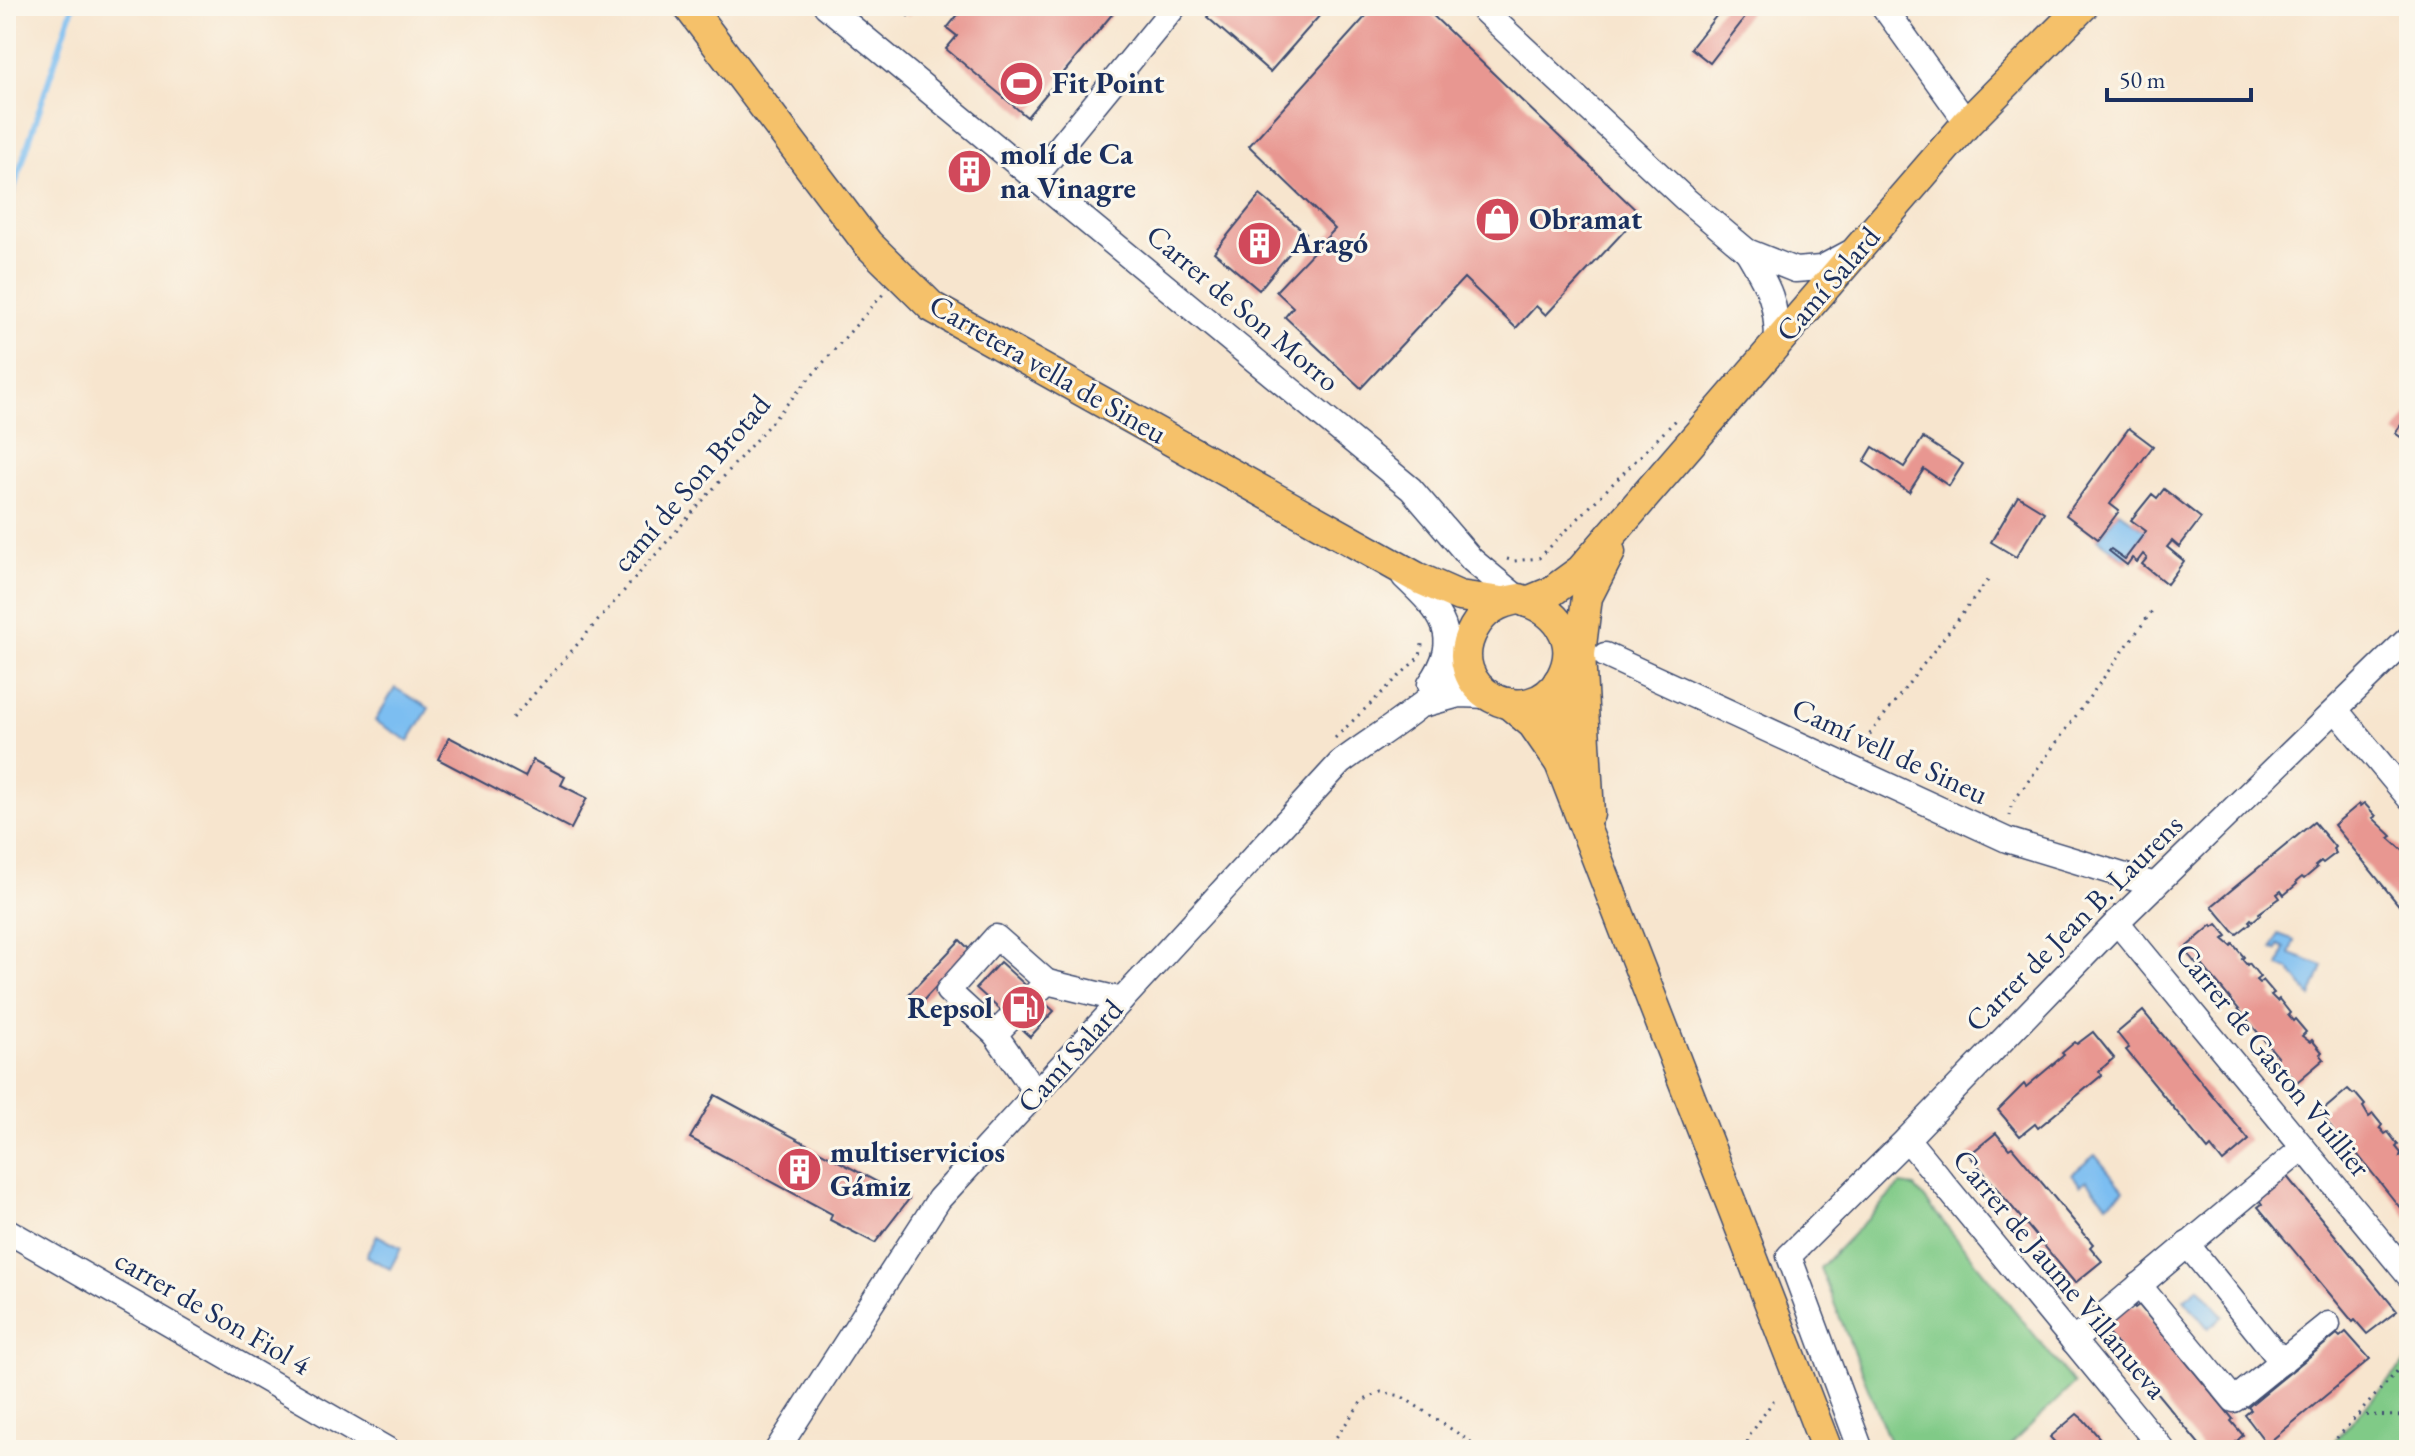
<svg xmlns="http://www.w3.org/2000/svg" width="2415" height="1456" font-family="'EB Garamond',serif">
	<style>
		.green { fill: #80ca87; stroke: #4e7c72; stroke-width: 2 }
		.water { fill: #7bbef1; stroke: #4b76a8; stroke-width: 2 }
		.lines { fill: none; stroke-linecap: round; stroke-linejoin: round }
		.stream { stroke: #7bbef1; stroke-width: 6 }
		.building { fill: #e89791 }
		.minor-casing { stroke: #3c4a6f; stroke-width: 27 }
		.major-casing { stroke: #3c4a6f; stroke-width: 33 }
		.path { stroke: #3c4a6f; stroke-width: 3; stroke-dasharray: 2 6; stroke-linecap: butt }
		.minor { stroke: #fff; stroke-width: 24 }
		.major { stroke: #f5c16b; stroke-width: 30 }
		.labels { text-anchor: middle; stroke-width: 6; stroke-linejoin: round; paint-order: stroke }
		.poi-label { font-size: 30px; font-weight: bold; fill: #1b2f5e; stroke: #fbf7ec; text-anchor: start }
		.street-label { font-size: 30px; fill: #1b2f5e; stroke: #fbf7ec }
	</style>
	<rect width="100%" height="100%" fill="#fbf7ec"/>
	<filter id="ink" filterUnits="userSpaceOnUse"><feTurbulence type="fractalNoise" baseFrequency=".0125" numOctaves="2"/><feDisplacementMap in="SourceGraphic" scale="16" xChannelSelector="R" yChannelSelector="G"/><feConvolveMatrix kernelMatrix="1 2 1 2 8 2 1 2 1" color-interpolation-filters="sRGB"/></filter>
	<filter id="wash" filterUnits="userSpaceOnUse"><feTurbulence type="fractalNoise" baseFrequency=".006" numOctaves="4" result="noise"/><feDisplacementMap in="SourceGraphic" scale="32" xChannelSelector="R" yChannelSelector="G"/><feGaussianBlur stdDeviation="1.8" result="paint"/><feColorMatrix in="noise" values="0 0 0 0 0 0 0 0 0 0 0 0 0 0 0 0 0 1.4 0 .05"/><feComposite in="paint" operator="in"/></filter>
	<g filter="url(#wash)">
		<rect width="100%" height="100%" fill="#f7e5ce"/>
		<g class="green">
			<path d="M1900,1185L1915,1187L2074,1384L2005,1450H1893L1820,1268Z"/>
			<path d="M2409,1358V1450H2326Z"/>
		</g>
		<g class="water">
			<path d="M2119,511L2146,531L2125,559L2098,539Z"/>
			<path d="M395,688L429,708L409,741L375,721Z"/>
			<path d="M2278,934L2295,940L2290,954L2323,966L2311,997L2289,969L2279,966L2285,948L2279,945L2277,950L2272,949Z"/>
			<path d="M2095,1155L2124,1190L2107,1204L2087,1180L2080,1185L2072,1174Z"/>
			<path d="M377,1235L401,1248L390,1269L366,1256Z"/>
			<path d="M2199,1287L2223,1316L2208,1328L2184,1299Z"/>
		</g>
		<g class="lines">
			<path class="stream" d="M6,212L73,6"/>
		</g>
		<g id="blocks">
			<g class="building">
				<path d="M896,6H917L908,16Z"/>
				<path d="M965,6H1119L1027,117L946,49L957,36L947,28Z"/>
				<path d="M1217,6H1328L1270,72L1207,17Z"/>
				<path d="M1375,6H1423L1640,214L1546,315L1536,306L1516,328L1464,278L1361,388L1285,317L1293,307L1276,291L1335,229L1249,146Z"/>
				<path d="M1724,6H1754L1710,63L1691,48Z"/>
				<path d="M969,160L980,169L970,182L959,172Z"/>
				<path d="M1260,195L1306,233L1259,290L1214,252Z"/>
				<path d="M2409,414V443L2395,433Z"/>
				<path d="M2129,428L2153,446L2110,504L2119,511L2098,539L2066,515Z"/>
				<path d="M1923,438L1963,464L1949,486L1924,469L1909,492L1864,462L1873,447L1904,467Z"/>
				<path d="M2164,489L2201,518L2179,547L2172,541L2167,547L2184,561L2167,584L2142,564L2147,558L2143,554L2137,562L2132,558L2127,565L2109,551L2111,549L2125,559L2146,531L2131,520L2152,494L2157,498Z"/>
				<path d="M2018,496L2044,512L2016,557L1991,542Z"/>
				<path d="M449,737L525,777L533,760L565,777L561,785L587,798L571,829L438,759Z"/>
				<path d="M2364,803L2376,816L2373,818L2392,836L2389,838L2408,855L2404,859L2406,862L2409,860V918L2334,825L2359,804L2360,806Z"/>
				<path d="M2314,822L2335,847L2333,849L2336,853L2323,863L2321,861L2315,866L2317,868L2304,879L2302,877L2296,882L2297,884L2284,895L2281,891L2277,894L2280,898L2259,913L2260,915L2253,921L2251,919L2249,921L2251,923L2237,934L2233,931L2212,906Z"/>
				<path d="M2217,924L2227,936L2223,939L2231,946L2233,944L2244,957L2242,959L2247,965L2249,963L2260,977L2256,980L2259,983L2263,980L2274,993L2271,995L2277,1001L2279,999L2290,1013L2288,1015L2293,1021L2295,1019L2306,1032L2302,1036L2310,1042L2312,1040L2322,1052L2320,1054L2324,1059L2297,1082L2276,1061L2278,1057L2199,961L2196,964L2184,949L2212,925L2213,927Z"/>
				<path d="M960,940L970,950L920,1004L909,994Z"/>
				<path d="M1000,962L1054,1011L1030,1037L976,988Z"/>
				<path d="M2143,1011L2249,1140L2223,1162L2211,1147L2208,1150L2126,1050L2129,1048L2117,1033Z"/>
				<path d="M2093,1032L2114,1058L2099,1071L2102,1075L2038,1128L2035,1124L2020,1136L1998,1110L2024,1084L2026,1087L2064,1055L2062,1053L2075,1042L2077,1044Z"/>
				<path d="M2348,1089L2353,1094L2355,1093L2365,1105L2363,1107L2369,1117L2373,1114L2382,1125L2379,1129L2380,1128L2385,1134L2388,1132L2398,1145L2396,1147L2401,1153L2400,1156L2404,1153L2409,1158V1219L2342,1135L2337,1137L2321,1112Z"/>
				<path d="M715,1095L909,1199L875,1243L830,1220L832,1214L690,1138Z"/>
				<path d="M1996,1133L2009,1149L2012,1147L2093,1244L2090,1247L2102,1261L2075,1283L1969,1155Z"/>
				<path d="M2284,1173L2397,1311L2367,1334L2355,1320L2353,1322L2258,1207L2262,1204L2257,1197Z"/>
				<path d="M2130,1302L2135,1308L2139,1305L2233,1419L2231,1421L2243,1435L2228,1450H2204L2108,1334L2101,1324Z"/>
				<path d="M2346,1332L2370,1359L2267,1444L2245,1415L2251,1410L2248,1407L2337,1334L2340,1337Z"/>
				<path d="M2077,1414L2084,1420L2110,1450H2057L2060,1448L2050,1437Z"/>
			</g>
		</g>
	</g>
	<g filter="url(#ink)">
		<use href="#blocks" fill-opacity="0" stroke="#3c4a6f" stroke-width="2"/>
		<g class="lines">
			<defs>
				<g id="minor">
					<path d="M826,6L1411,489L1472,560L1519,599"/>
					<path d="M1479,6L1684,198L1747,251L1795,270L1821,268L1849,253"/>
					<path d="M1883,6L1967,123"/>
					<path d="M1035,177L1175,6"/>
					<path d="M1747,251C1769,288 1777,300 1777,344"/>
					<path d="M1404,577C1441,612 1464,636 1430,684"/>
					<path d="M1605,655L2007,840L2155,885"/>
					<path d="M1423,705L1459,695L1488,696"/>
					<path d="M2336,710L2409,798"/>
					<path d="M2117,922L2409,1276"/>
					<path d="M995,1034L948,991L996,937L1047,982"/>
					<path d="M1036,1093L995,1034L1047,982L1122,1000"/>
					<path d="M1907,1139L2163,1450"/>
					<path d="M6,1230L388,1450"/>
					<path d="M2187,1244L2282,1362"/>
					<path d="M2139,1285L2234,1400L2328,1324"/>
					<path d="M2073,1341L2303,1148"/>
					<path d="M777,1450L939,1199L1340,763C1382,731 1438,702 1466,655"/>
					<path d="M1861,1450L1789,1256L1907,1139L2117,922L2409,638"/>
				</g>
				<g id="major">
					<path d="M688,6L868,244L932,307L1416,577L1459,596L1502,602"/>
					<path d="M1519,599C1555,609 1582,639 1561,678C1529,736 1439,689 1474,628C1484,610 1499,602 1519,599Z"/>
					<path d="M1527,602L1551,592L1581,570L1967,123L2083,6"/>
					<path d="M1559,681L1557,697L1560,763"/>
					<path d="M1508,703L1533,724L1560,763L1827,1450"/>
					<path d="M1589,814L1580,654L1587,597L1610,552"/>
				</g>
			</defs>
			<use href="#minor" class="minor-casing"/>
			<use href="#major" class="major-casing"/>
			<g class="path">
				<path d="M1507,559L1514,561L1539,558L1677,419"/>
				<path d="M513,718L884,293"/>
				<path d="M1335,738L1420,656L1423,639"/>
				<path d="M1860,747L1989,579"/>
				<path d="M2010,816L2011,805L2155,607"/>
				<path d="M2358,1415L2409,1416"/>
				<path d="M1327,1450L1362,1401L1381,1392L1401,1396L1483,1450"/>
				<path d="M1746,1450L1748,1438L1775,1398L1778,1397"/>
				<path d="M2326,1450L2409,1358"/>
				<path d="M2404,1450L2409,1445"/>
			</g>
			<use href="#minor" class="minor"/>
			<use href="#major" class="major"/>
		</g>
	</g>
	<defs>
		<symbol id="stadium-disc" viewBox="-11 -11 22 22"><circle r="9.5" fill="#d1495b" stroke="#fbf7ec"/><path d="M0-5a6.5 5 0 1 0 0 10a6.5 5 0 1 0 0-10ZM-3.5-1.8h7v3.6h-7Z" fill="#fff"/></symbol>
		<symbol id="building-disc" viewBox="-11 -11 22 22"><circle r="9.5" fill="#d1495b" stroke="#fbf7ec"/><path d="M-4-6H4V6H1V3H-1V6H-4ZM-2.5-4.3h1.7v1.8h-1.7ZM.8-4.3h1.7v1.8H.8ZM-2.5-1h1.7V.8h-1.7ZM.8-1h1.7V.8H.8Z" fill="#fff"/></symbol>
		<symbol id="shop-disc" viewBox="-11 -11 22 22"><circle r="9.5" fill="#d1495b" stroke="#fbf7ec"/><path d="M-5-2.5h2.3a2.7 3.5 0 0 1 5.4 0H5L5.5 6h-11ZM-1.5-2.5h3a1.5 2.3 0 0 0-3 0Z" fill="#fff"/></symbol>
		<symbol id="fuel-disc" viewBox="-11 -11 22 22"><circle r="9.5" fill="#d1495b" stroke="#fbf7ec"/><path d="M-5.5-6h7V0h2V4h1.3V-2.5L3-4.5l.8-.8L6-3V5H2.5V1h-1V6h-7ZM-4.2-4.7v3.2H.2V-4.7Z" fill="#fff"/></symbol>
	</defs>
	<g fill-rule="evenodd">
		<use href="#stadium-disc" x="996" y="58" width="51" height="51"/>
		<use href="#building-disc" x="944" y="146" width="51" height="51"/>
		<use href="#shop-disc" x="1472" y="194" width="51" height="51"/>
		<use href="#building-disc" x="1234" y="218" width="51" height="51"/>
		<use href="#fuel-disc" x="998" y="982" width="51" height="51"/>
		<use href="#building-disc" x="774" y="1144" width="51" height="51"/>
	</g>
	<g class="labels">
		<g class="poi-label">
			<text x="1052" y="93">Fit Point</text>
			<text x="1000" y="164">molí de Ca<tspan x="1000" dy="34">na Vinagre</tspan></text>
			<text x="1529" y="229">Obramat</text>
			<text x="1291" y="253">Aragó</text>
			<text x="993" y="1018" text-anchor="end">Repsol</text>
			<text x="830" y="1162">multiservicios<tspan x="830" dy="34">Gámiz</tspan></text>
		</g>
		<g class="street-label">
			<text transform="translate(1828 284) rotate(-49)" y="10">Camí Salard</text>
			<text transform="translate(1243 308) rotate(40)" y="10">Carrer de Son Morro</text>
			<text transform="translate(1048 369) rotate(30)" y="10">Carretera vella de Sineu</text>
			<text transform="translate(691 483) rotate(-49)" y="10">camí de Son Brotad</text>
			<text transform="translate(1890 751) rotate(25)" y="10">Camí vell de Sineu</text>
			<text transform="translate(2074 923) rotate(-45)" y="10">Carrer de Jean B. Laurens</text>
			<text transform="translate(1070 1056) rotate(-48)" y="10">Camí Salard</text>
			<text transform="translate(2273 1060) rotate(51)" y="10">Carrer de Gaston Vuillier</text>
			<text transform="translate(2060 1274) rotate(50)" y="10">Carrer de Jaume Villanueva</text>
			<text transform="translate(213 1312) rotate(30)" y="10">carrer de Son Fiol 4</text>
		</g>
	</g>
	<rect width="2415" height="1456" fill="none" stroke="#fbf7ec" stroke-width="32"/>
	<path d="M2107 88v12h144v-12" fill="none" stroke="#1b2f5e" stroke-width="4"/>
	<text x="2119" y="88" font-size="24" fill="#1b2f5e" stroke="#fbf7ec" stroke-width="6" paint-order="stroke">50 m</text>
</svg>
